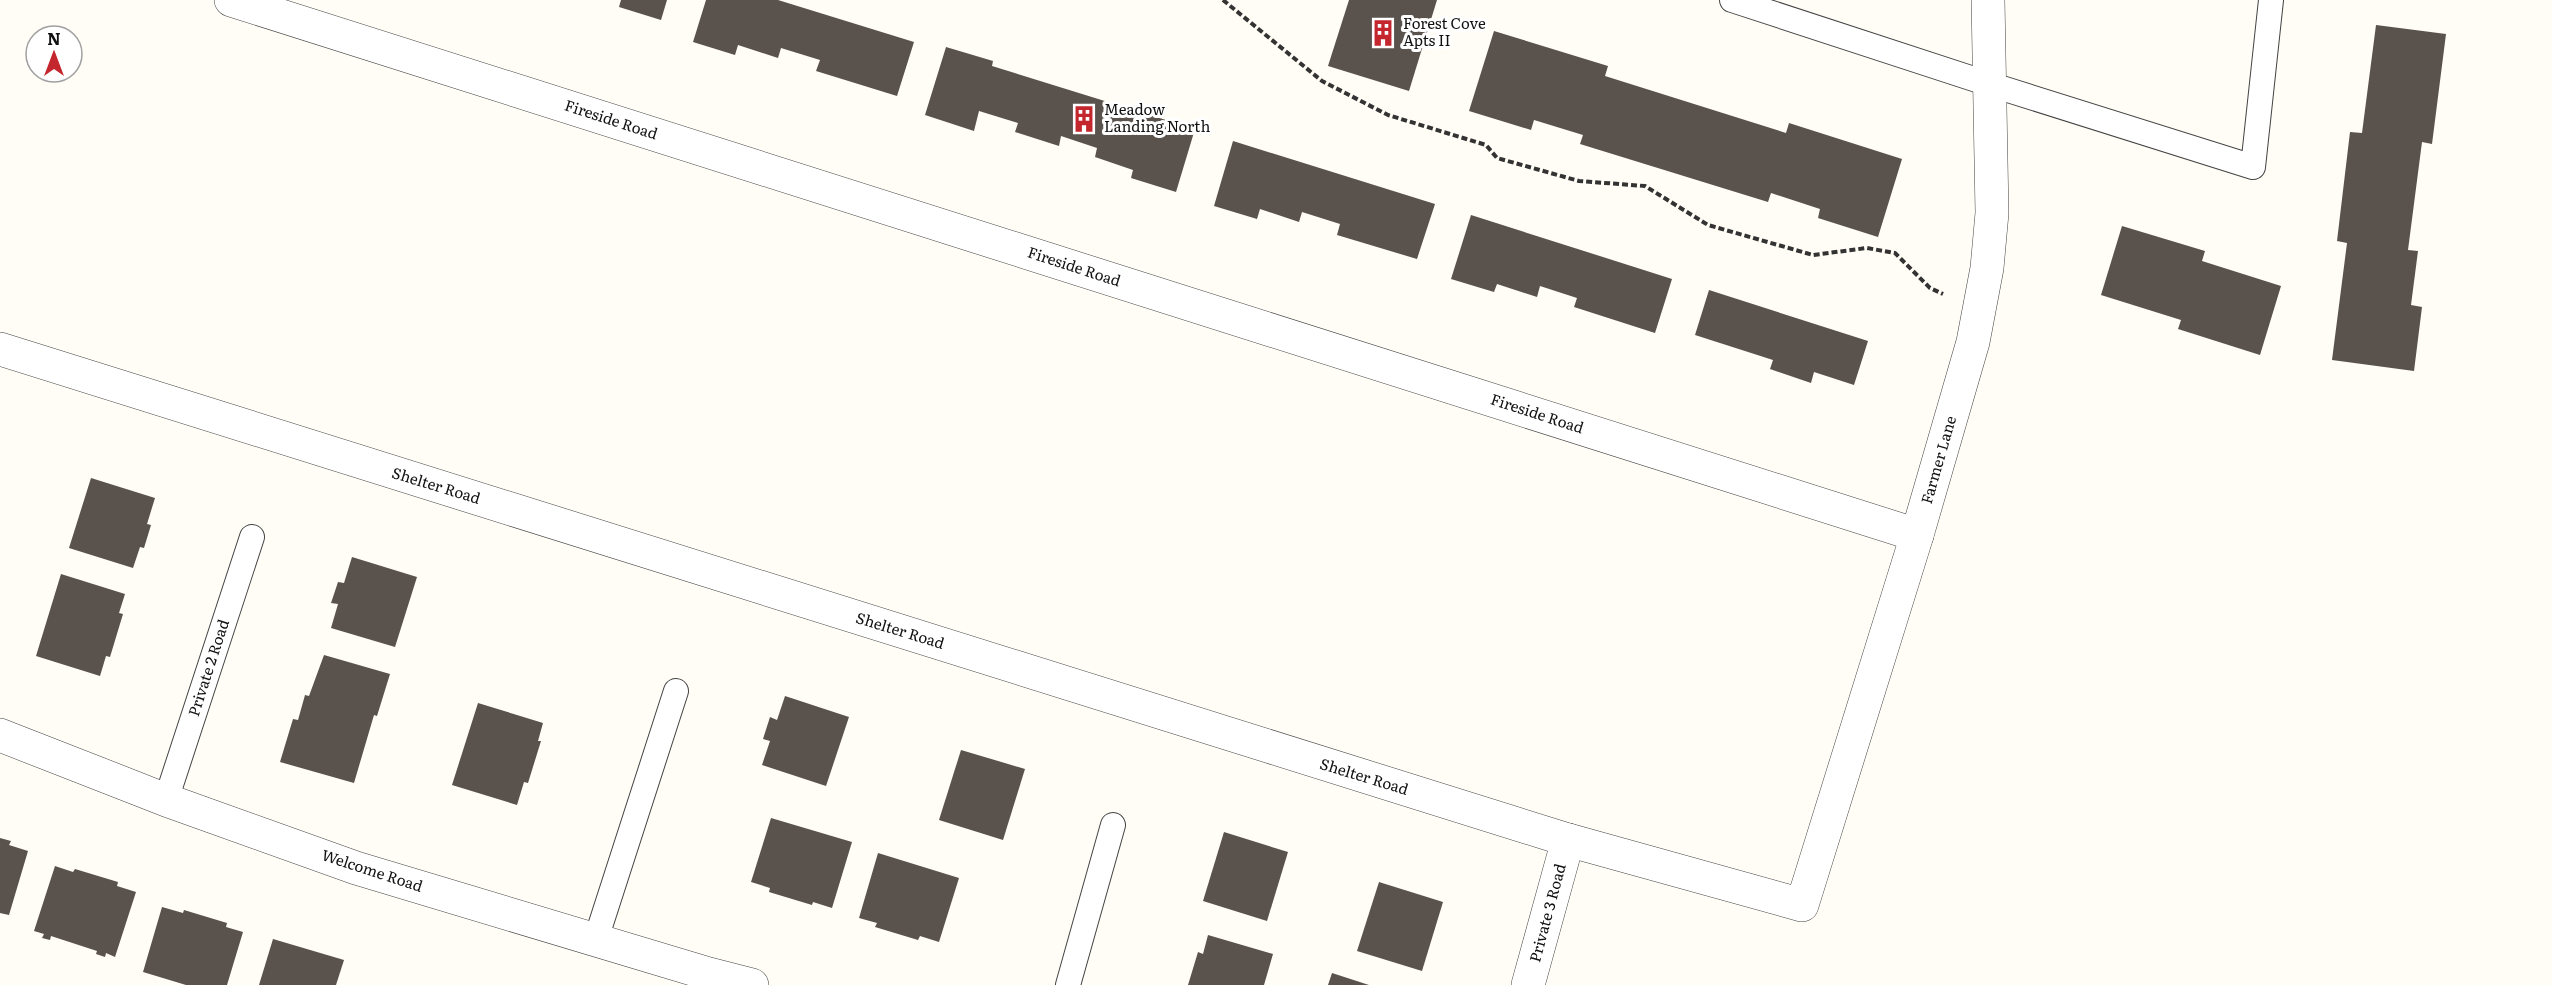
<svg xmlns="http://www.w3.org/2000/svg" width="2552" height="985" font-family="Literata,serif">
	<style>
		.building { fill: #5a524d }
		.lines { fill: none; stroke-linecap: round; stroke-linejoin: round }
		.service-casing { stroke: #444; stroke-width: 26 }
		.minor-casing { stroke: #444; stroke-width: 34 }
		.path { stroke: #333; stroke-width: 4; stroke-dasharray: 6 3; stroke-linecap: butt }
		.service { stroke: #fff; stroke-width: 24 }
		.minor { stroke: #fff; stroke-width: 33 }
		.labels { text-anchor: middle; stroke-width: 6; stroke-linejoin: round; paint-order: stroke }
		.poi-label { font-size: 15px; fill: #111; stroke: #fff; text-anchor: start }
		.street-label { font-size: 15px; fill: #111; stroke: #fff }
	</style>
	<rect width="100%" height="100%" fill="#fffdf5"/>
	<g class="building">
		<path d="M621,0H667L661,20L619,7Z"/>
		<path d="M706,0H778L914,42L897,96L816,71L820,60L781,48L778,58L738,45L735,55L693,42Z"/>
		<path d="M1349,0H1437L1409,91L1328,66Z"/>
		<path d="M2376,25L2446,34L2432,144L2422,142L2408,250L2418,251L2411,305L2422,307L2414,371L2332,360L2347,243L2337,241L2350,132L2362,133Z"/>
		<path d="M1494,31L1608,66L1605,76L1786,133L1789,123L1902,159L1878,237L1818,218L1820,209L1771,193L1768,202L1580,144L1583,135L1534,120L1531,130L1469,111Z"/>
		<path d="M946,47L993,61L992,66L1195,129L1176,192L1131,178L1133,170L1095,157L1097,148L1061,136L1059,146L1015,132L1018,123L979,111L974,131L925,115Z"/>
		<path d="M1233,141L1435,204L1417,259L1337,235L1340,224L1302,212L1299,222L1260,209L1257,219L1214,206Z"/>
		<path d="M1471,215L1672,279L1655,333L1574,307L1577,298L1540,286L1537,297L1497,284L1494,292L1451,279Z"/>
		<path d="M2122,226L2205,251L2202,261L2281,286L2260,355L2178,329L2181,320L2101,295Z"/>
		<path d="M1709,290L1868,341L1854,385L1814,372L1811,383L1770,369L1773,360L1695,335Z"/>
		<path d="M91,478L155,498L147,524L151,525L144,548L140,547L133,568L69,548Z"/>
		<path d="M352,557L417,577L395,647L331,628L338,604L331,603L338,582L344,583Z"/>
		<path d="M61,574L125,594L119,613L123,614L110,657L106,656L100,676L36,656Z"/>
		<path d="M324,655L390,674L377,716L374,715L354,783L280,762L293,719L298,720L305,695L309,696Z"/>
		<path d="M785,696L849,717L826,786L762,765L770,741L763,739L770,717L777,720Z"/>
		<path d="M478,703L543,723L538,741H541L528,783L524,782L517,805L452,785Z"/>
		<path d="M961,750L1025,769L1003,840L939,820Z"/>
		<path d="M771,818L852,842L832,908L813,902L812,905L769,892L770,888L751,882Z"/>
		<path d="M1224,832L1288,852L1267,921L1203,901Z"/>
		<path d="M0,838L11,841L9,845L28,851L9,915L0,913Z"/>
		<path d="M878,853L959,878L939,942L920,936L918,940L875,927L877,923L859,918Z"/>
		<path d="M55,866L73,872L75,869L118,882L117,886L136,892L115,957L106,953L105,957L96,954L97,951L51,936L50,940L42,938L44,934L34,931Z"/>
		<path d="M1379,882L1443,902L1422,971L1357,951Z"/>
		<path d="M162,907L183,913L184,910L227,923L226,927L243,932L227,985H186L143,972Z"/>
		<path d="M1208,935L1273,954L1264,985H1188L1198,952L1203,954Z"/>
		<path d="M273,939L344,960L336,985H259Z"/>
		<path d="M1332,973L1369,985H1328Z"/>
	</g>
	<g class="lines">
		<defs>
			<g id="service">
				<path d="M1732,0L1989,84L2253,167L2271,0"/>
				<path d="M166,800L252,537"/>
				<path d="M596,939L676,691"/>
				<path d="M1068,985L1113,825"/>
			</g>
			<g id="minor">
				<path d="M231,0L1917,535"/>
				<path d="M0,349L1568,840L1802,905L1917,535L1973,342L1987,268L1992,213L1988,0"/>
				<path d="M0,735L166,800L356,868L709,974L752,985"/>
				<path d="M1528,985L1568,840"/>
			</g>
		</defs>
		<use href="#service" class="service-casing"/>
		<use href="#minor" class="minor-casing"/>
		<path class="path" d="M1223,0L1322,81L1388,115L1486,145L1497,158L1579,181L1645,186L1708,225L1813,255L1867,248L1895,253L1930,288L1943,294"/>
		<use href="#service" class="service"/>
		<use href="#minor" class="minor"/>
	</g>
	<defs>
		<symbol id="building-bare" viewBox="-9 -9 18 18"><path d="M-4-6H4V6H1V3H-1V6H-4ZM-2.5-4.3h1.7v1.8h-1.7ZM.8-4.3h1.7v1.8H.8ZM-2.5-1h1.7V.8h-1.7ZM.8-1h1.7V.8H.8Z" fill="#c4262e" stroke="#fff" stroke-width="2.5" paint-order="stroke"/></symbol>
	</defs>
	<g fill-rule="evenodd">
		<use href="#building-bare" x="1364" y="14" width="38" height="38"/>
		<use href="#building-bare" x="1065" y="100" width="38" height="38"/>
	</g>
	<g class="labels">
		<g class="poi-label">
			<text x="1403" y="29">Forest Cove<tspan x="1403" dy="17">Apts II</tspan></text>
			<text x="1104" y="115">Meadow<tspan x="1104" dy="17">Landing North</tspan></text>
		</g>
		<g class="street-label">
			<text transform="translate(611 120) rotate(18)" y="5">Fireside Road</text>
			<text transform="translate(1074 267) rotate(18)" y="5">Fireside Road</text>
			<text transform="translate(1537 414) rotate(18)" y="5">Fireside Road</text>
			<text transform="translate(1939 460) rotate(-74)" y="5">Farmer Lane</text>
			<text transform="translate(436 486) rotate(17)" y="5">Shelter Road</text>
			<text transform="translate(900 631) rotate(17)" y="5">Shelter Road</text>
			<text transform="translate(209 668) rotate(-72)" y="5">Private 2 Road</text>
			<text transform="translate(1364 777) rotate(17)" y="5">Shelter Road</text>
			<text transform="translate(372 871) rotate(18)" y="5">Welcome Road</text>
			<text transform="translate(1548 913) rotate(-75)" y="5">Private 3 Road</text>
		</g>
	</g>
	<g transform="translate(54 54)"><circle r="28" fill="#ffffff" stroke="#a0a0a0" stroke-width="1.5"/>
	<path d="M0-4.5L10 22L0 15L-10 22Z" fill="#c4262e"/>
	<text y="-9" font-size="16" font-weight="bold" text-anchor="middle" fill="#111111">N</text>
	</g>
</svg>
